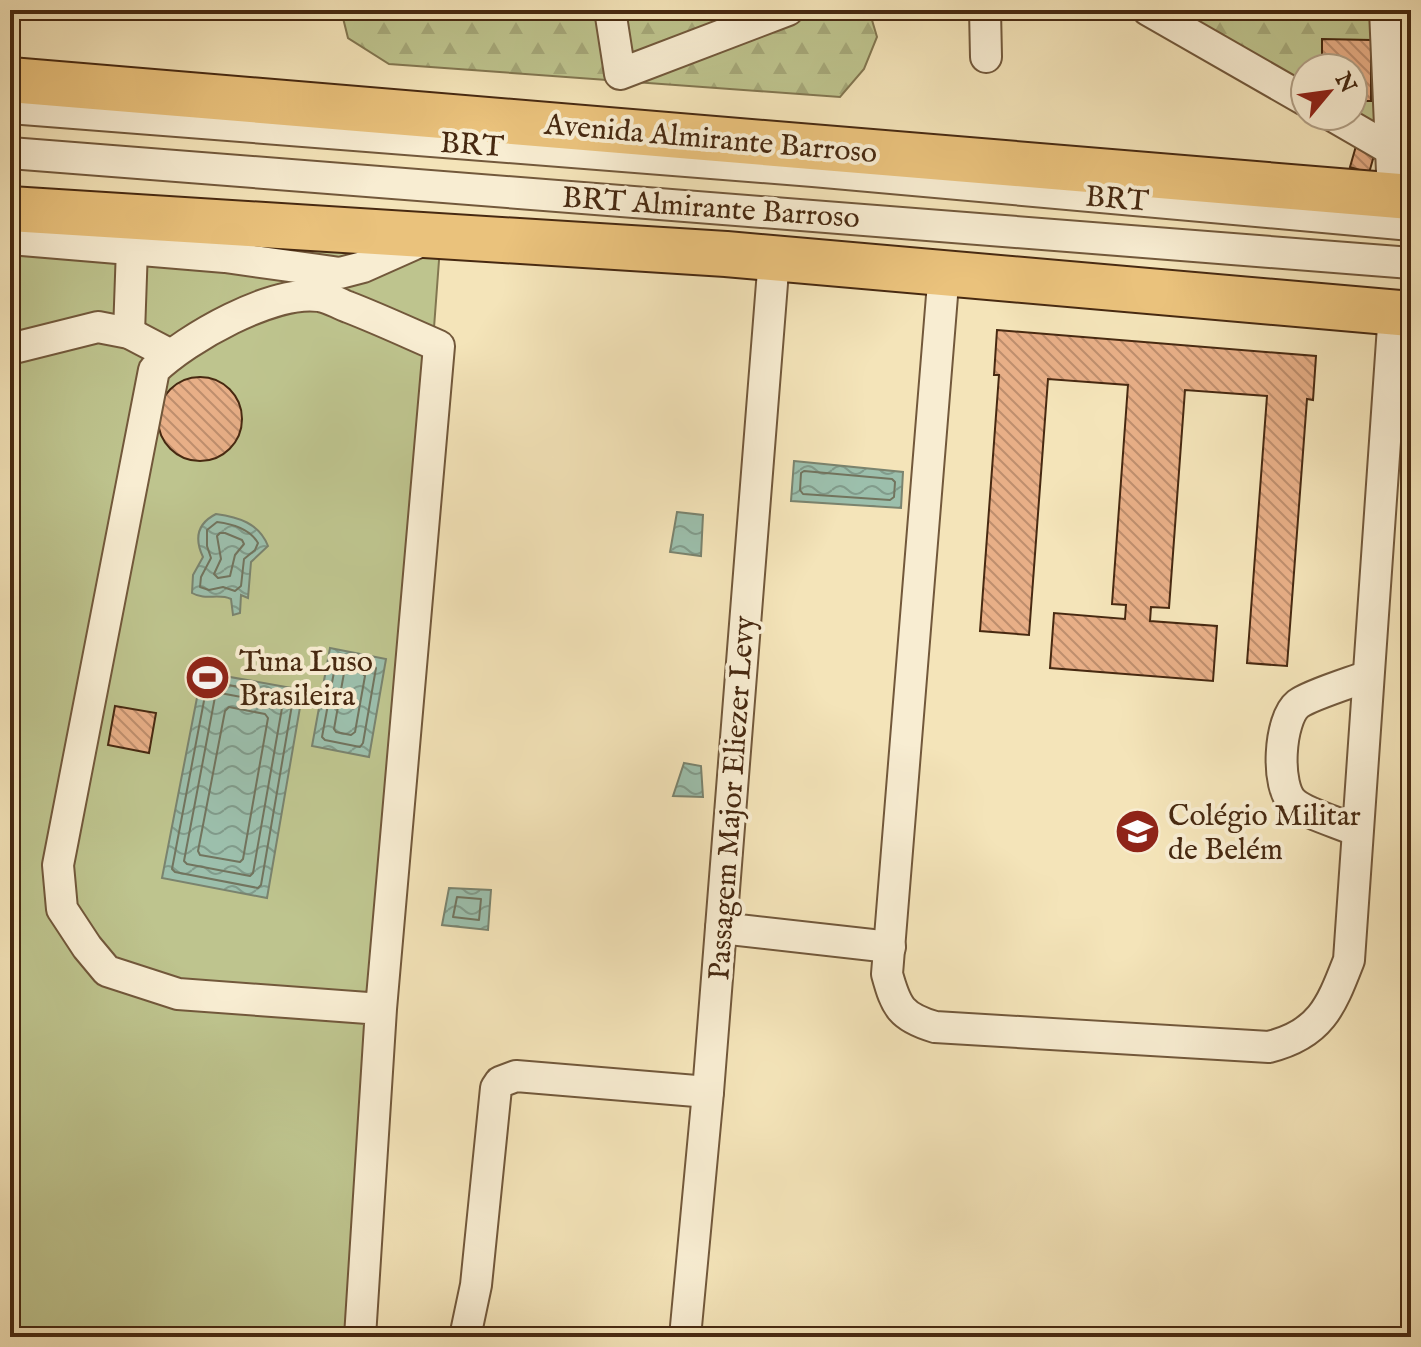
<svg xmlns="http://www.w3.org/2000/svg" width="1421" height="1347" font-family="'IM FELL English',serif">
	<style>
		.forest { fill: url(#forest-firs); stroke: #827650; stroke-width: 2 }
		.garden { fill: #bec48e; stroke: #827650; stroke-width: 2 }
		.water { fill: url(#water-waves); stroke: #7a836e; stroke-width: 2 }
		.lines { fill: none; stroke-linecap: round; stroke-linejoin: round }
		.shore { stroke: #72745e; stroke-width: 2 }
		.building { fill: url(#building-back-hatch); stroke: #472911; stroke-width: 2 }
		.minor-casing { stroke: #72583b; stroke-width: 34 }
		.highway-casing { stroke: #472911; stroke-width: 48 }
		.minor { stroke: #f8edd2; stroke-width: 30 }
		.highway { stroke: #eac27c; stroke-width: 44 }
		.labels { text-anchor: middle; stroke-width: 8; stroke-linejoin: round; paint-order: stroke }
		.street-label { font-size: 30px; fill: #472911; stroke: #f8edd2 }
		.poi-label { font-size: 30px; fill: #472911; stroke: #f8edd2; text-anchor: start }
	</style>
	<defs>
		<pattern id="forest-firs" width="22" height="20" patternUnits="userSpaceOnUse" patternTransform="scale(2)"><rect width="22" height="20" fill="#bec48e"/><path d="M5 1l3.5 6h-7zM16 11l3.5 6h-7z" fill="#a5a879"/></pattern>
		<pattern id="water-waves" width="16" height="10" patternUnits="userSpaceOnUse" patternTransform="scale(2)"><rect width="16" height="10" fill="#9cbfac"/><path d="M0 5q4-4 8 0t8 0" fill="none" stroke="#819b8b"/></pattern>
		<pattern id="building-back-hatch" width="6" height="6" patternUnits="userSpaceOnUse" patternTransform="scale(2)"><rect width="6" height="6" fill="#e8af87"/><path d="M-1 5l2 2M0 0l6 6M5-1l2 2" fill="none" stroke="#be8e6d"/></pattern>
	</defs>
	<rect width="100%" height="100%" fill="#f4e4b9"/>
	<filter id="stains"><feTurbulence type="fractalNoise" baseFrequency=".0025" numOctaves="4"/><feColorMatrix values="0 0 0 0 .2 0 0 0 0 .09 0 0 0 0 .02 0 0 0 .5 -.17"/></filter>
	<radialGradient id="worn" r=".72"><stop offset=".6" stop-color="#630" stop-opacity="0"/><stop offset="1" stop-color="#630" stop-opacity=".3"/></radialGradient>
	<g class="forest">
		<path d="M341,10H869L877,37L864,69L840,97L389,64L348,38Z"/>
		<path d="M1162,10H1378L1380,129L1353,116V68H1305V91Z"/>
	</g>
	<path class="garden" d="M10,208L440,247L359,1337H10Z"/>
	<g class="water">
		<path d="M794,461L903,472L901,508L791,501Z"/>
		<path d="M677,512L703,515L701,556L670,552Z"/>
		<path d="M216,514C238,517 259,523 268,546L251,562L248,598L241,595L240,613L233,615L231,599C218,593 206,601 192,593L193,575L203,557C194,538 198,523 216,514Z"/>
		<path d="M330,648L386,659L369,757L312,746Z"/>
		<path d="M202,672L303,690L267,898L162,878Z"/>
		<path d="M684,763L701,766L703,797L673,796Z"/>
		<path d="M449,888L491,890L488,930L442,925Z"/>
	</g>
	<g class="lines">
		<g class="shore">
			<path d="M804,471L892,479L895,482L894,497L890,500L803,494L800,490L801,473Z"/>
			<path d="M217,522C233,524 250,529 258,543L255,550L244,559L241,586L235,591L223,587L209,590L200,587L201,577L211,558L207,546V530Z"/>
			<path d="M225,533L242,540L244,544L235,555L230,576L218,578L214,574L221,559L217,536L220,533Z"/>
			<path d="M341,658L373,665L376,668L363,743L360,747L325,740L322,737L336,661Z"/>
			<path d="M348,670L362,673L365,676L355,732L351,735L336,732L334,729L344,673Z"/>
			<path d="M212,682L290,696L293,699L261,885L258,888L175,872L172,869L207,685Z"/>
			<path d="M220,693L278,704L282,708L253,873L250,876L187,864L184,861L215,697Z"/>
			<path d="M229,707L265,714L268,718L243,859L240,862L200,855L198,851L225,711Z"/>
			<path d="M457,897L481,899L479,920L453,917Z"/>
		</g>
	</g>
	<g class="building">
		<path d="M1322,39L1371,40V101H1353V68H1322Z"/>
		<path d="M1356,146L1375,152L1369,173L1350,167Z"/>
		<path d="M997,330L1316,356L1313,400L1307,399L1287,666L1247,663L1267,396L1185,390L1169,608L1151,607L1150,621L1217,626L1213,681L1050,668L1054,613L1125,619L1126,605L1112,604L1128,385L1048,379L1029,635L980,631L999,375H994Z"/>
		<circle cx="200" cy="419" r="42"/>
		<path d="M115,706L156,713L149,753L108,745Z"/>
	</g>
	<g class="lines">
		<defs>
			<g id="minor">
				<path d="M610,10L620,74L788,10"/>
				<path d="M985,10L986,57"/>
				<path d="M1148,10L1305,100"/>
				<path d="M1385,10L1393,195"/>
				<path d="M10,108L813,171L1411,225"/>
				<path d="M1333,116L1390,149"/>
				<path d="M10,153L1411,263"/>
				<path d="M10,239L225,257L340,273L363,267L426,239"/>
				<path d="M944,271L887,974C896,1007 901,1017 935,1027L1269,1047C1321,1034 1331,1006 1349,960L1394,312"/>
				<path d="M129,333L132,248"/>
				<path d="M10,349L98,327L129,333L171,355"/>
				<path d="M1357,831C1342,824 1305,813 1294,803C1275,788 1279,719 1298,704C1310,695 1353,682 1368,676"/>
				<path d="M721,928L890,947"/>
				<path d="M360,1337L381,1009L439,346C409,333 379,319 348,307C339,304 329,297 319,296C272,290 187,338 154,370L58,865L62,909L87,947L107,971L178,994L381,1009"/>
				<path d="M465,1337L476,1285L496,1088L500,1082L516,1076L708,1092"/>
				<path d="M685,1337L708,1092L774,258"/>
			</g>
			<g id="highway">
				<path d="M10,80L1411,197"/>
				<path d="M10,209L726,254L1411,314"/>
			</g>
		</defs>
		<use href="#minor" class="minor-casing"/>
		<use href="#highway" class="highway-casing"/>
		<use href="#minor" class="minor"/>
		<use href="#highway" class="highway"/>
	</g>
	<defs>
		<symbol id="stadium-disc" viewBox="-11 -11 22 22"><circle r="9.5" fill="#8f2418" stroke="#f8edd2"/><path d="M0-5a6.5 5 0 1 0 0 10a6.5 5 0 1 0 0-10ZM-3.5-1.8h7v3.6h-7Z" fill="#fff"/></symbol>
		<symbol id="school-disc" viewBox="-11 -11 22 22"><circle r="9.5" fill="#8f2418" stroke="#f8edd2"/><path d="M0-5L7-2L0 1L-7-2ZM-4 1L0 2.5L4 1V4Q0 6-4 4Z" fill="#fff"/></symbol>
	</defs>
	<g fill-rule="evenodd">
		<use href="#stadium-disc" x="182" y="652" width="51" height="51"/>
		<use href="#school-disc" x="1112" y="806" width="51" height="51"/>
	</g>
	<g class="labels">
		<g class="street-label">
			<text transform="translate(711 138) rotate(5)" y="10">Avenida Almirante Barroso</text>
			<text transform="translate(472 144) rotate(4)" y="10">BRT</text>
			<text transform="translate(1117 198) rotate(5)" y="10">BRT</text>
			<text transform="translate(711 207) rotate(4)" y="10">BRT Almirante Barroso</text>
			<text transform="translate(731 798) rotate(-86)" y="10">Passagem Major Eliezer Levy</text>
		</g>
		<g class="poi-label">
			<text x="239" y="671">Tuna Luso<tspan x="239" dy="34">Brasileira</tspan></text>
			<text x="1168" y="825">Colégio Militar<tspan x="1168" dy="34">de Belém</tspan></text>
		</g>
	</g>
	<rect width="1421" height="1347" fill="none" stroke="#f4e4b9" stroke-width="40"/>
	<rect x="12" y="12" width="1397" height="1323" fill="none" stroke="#472911" stroke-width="4"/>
	<rect x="20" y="20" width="1381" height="1307" fill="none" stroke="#472911" stroke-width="2"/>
	<g transform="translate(1329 92) rotate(61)"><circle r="38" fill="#f8edd2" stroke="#b19f85" stroke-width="2"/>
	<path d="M0-6L14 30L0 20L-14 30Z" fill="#8f2418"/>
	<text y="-12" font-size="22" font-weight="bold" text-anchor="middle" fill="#472911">N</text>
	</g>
	<rect width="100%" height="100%" filter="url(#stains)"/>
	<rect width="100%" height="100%" fill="url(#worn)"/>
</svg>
